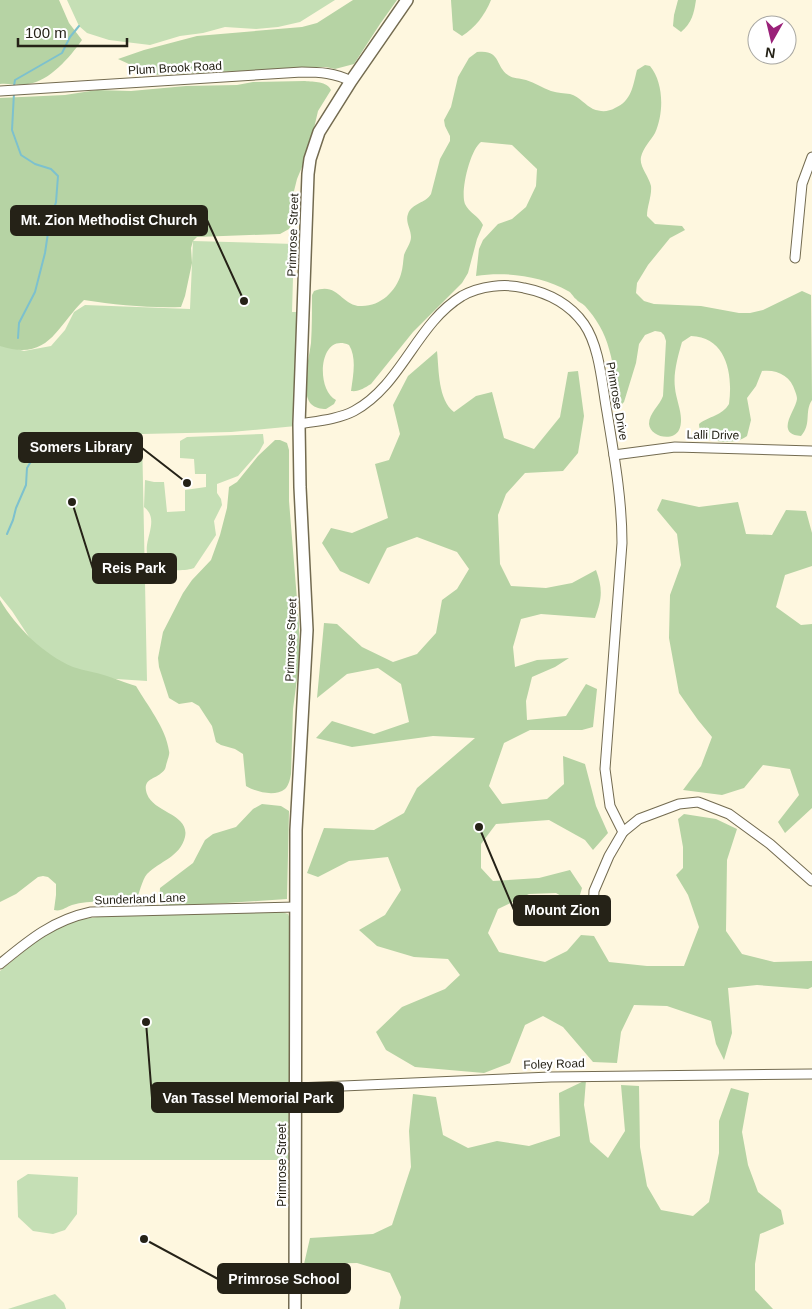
<svg xmlns="http://www.w3.org/2000/svg" width="812" height="1309" font-family="Arial,sans-serif">
	<style>
		.green { fill: #c5dfb5 }
		.forest { fill: #b6d3a4 }
		.lines { fill: none; stroke-linecap: round; stroke-linejoin: round }
		.stream { stroke: #7dc1ce; stroke-width: 2 }
		.street-casing { stroke: #736b50; stroke-width: 11 }
		.secondary-casing { stroke: #736b50; stroke-width: 14 }
		.street { stroke: #fff; stroke-width: 9 }
		.secondary { stroke: #fff; stroke-width: 11 }
		.labels { text-anchor: middle; stroke-width: 4.5; stroke-linejoin: round; paint-order: stroke }
		.street-label { font-size: 12px; fill: #252217; stroke: #fff }
		.leader { fill: none; stroke: #252217; stroke-width: 2 }
		.callout-dot { fill: #252217; stroke: #fff; stroke-width: 2 }
		.callout { fill: #252217; stroke: #252217; stroke-width: 2 }
		.callout-label { font-size: 14px; text-anchor: middle; font-weight: bold; fill: #fff }
	</style>
	<rect width="100%" height="100%" fill="#fef7df"/>
	<g class="green">
		<path d="M67,0H335L300,22L278,27L256,29L225,27L203,33L180,36L150,45L109,40L87,33L79,26Z"/>
		<path d="M193,241L294,244L292,312H298L296,426L231,432L142,434L147,681L86,677L37,649L12,611L0,596V344L24,351L51,346L65,330L74,312L85,305L190,309Z"/>
		<path d="M263,434L264,443L259,452L238,476L217,484V493L221,499L222,505L214,521L216,535L194,568C185,572 157,570 148,566C148,559 146,552 147,545C149,531 157,517 144,507L145,480L154,482H164L167,512L185,511V490L206,487V474H195L194,459L180,458V441L187,437Z"/>
		<path d="M282,912L288,914L290,919L291,1160H0V971L50,930L77,920L104,916Z"/>
		<path d="M28,1174L78,1177L77,1214L65,1230L53,1234L33,1231L18,1217L17,1181Z"/>
		<path d="M55,1294L64,1303L66,1309H8Z"/>
	</g>
	<g class="forest">
		<path d="M0,0H59L69,23L82,40C70,57 50,81 28,84C19,86 9,83 0,84Z"/>
		<path d="M353,0H397L380,24L354,64L335,69L326,67L153,75L118,59L144,50L197,36L302,27L317,23Z"/>
		<path d="M451,0H491C485,15 475,28 462,36L453,30Z"/>
		<path d="M678,0H696C694,13 692,23 681,32L673,26L674,15Z"/>
		<path d="M477,52C501,49 495,66 508,75C513,79 520,78 526,80C535,83 543,88 551,91C558,93 564,93 570,94C580,97 585,105 593,109C601,112 608,112 615,108C632,101 633,85 637,70L645,65L650,66C664,83 664,113 655,133C651,140 643,148 641,157C639,167 649,176 651,186C652,196 647,206 647,216L655,224L682,226L685,230L670,238L648,265L637,283L636,293L644,301L654,304L701,306L739,313H750L763,310L802,291L811,295L812,400C804,412 812,424 801,436C774,434 796,410 797,399C797,396 796,394 795,391C791,376 777,369 762,371L756,386L747,398L751,420L747,436C735,446 699,444 699,424C709,416 722,416 729,404C733,375 727,337 691,336L682,342C678,356 673,373 675,388C676,401 685,417 679,430C673,442 650,437 649,424C649,413 660,405 663,396L666,341L664,335L661,332L655,331L645,335L639,344L636,363L624,402L617,409C615,390 615,368 609,349C605,333 596,318 585,306C582,303 578,302 576,299C573,297 572,293 568,291C542,276 505,271 476,276L479,249L483,240L498,224L512,219L526,207L536,186L537,169L512,145L481,142C470,150 460,192 465,204C469,213 479,216 483,225L477,239L468,273L462,283L413,332L371,384C364,388 359,392 351,391C353,376 357,358 349,345C319,332 315,389 336,400L334,404L326,409C321,409 315,408 311,404C300,391 309,359 311,343C312,327 312,311 312,295L314,291C339,281 341,307 362,306C381,306 396,291 401,274C403,268 403,261 404,255C406,249 411,243 411,237C411,229 405,222 408,214C412,203 426,203 431,194L440,159L450,141V136L445,126L444,120L451,107L458,77L469,58Z"/>
		<path d="M305,81C314,82 327,81 331,90L318,111L309,150L297,179L293,195L294,220L289,229L280,234L197,237L193,241L191,248L192,263L185,296L181,307C148,308 116,305 84,300C56,327 49,362 0,346V98L65,95L97,90L131,91L186,86L237,85L253,82Z"/>
		<path d="M437,351C439,370 438,400 454,412L476,396L492,392L504,438L534,449L560,417L568,372L578,371L584,416L578,453L563,471L525,473L506,494L498,515L500,564L511,586L546,588L572,583L596,570C603,589 602,599 595,618L541,614L521,619L513,647L515,667L537,660L569,658L555,667L532,677L526,701L527,720L566,716L586,684L597,689L593,727L582,730H530L504,743L489,786L502,804L547,799L564,784L563,756L585,764L596,806L608,833L593,850L585,840L549,820L496,824L481,844V868L493,881L539,878L570,870L582,888L577,905L556,893L529,894L498,909L488,933L499,952L545,962L567,951L581,935L594,936L609,962L647,966H684L699,927L688,895L676,875L683,868V847L678,819L684,814L716,819L737,829L727,860L726,931L742,954L774,962L812,961V987L808,989L757,985L728,988L732,1033L724,1060L716,1044L711,1021L667,1006L634,1005L621,1032L617,1063L593,1062L563,1027L543,1016L525,1025L510,1063L484,1073L415,1067L386,1050L376,1032L402,1007L445,989L460,975L448,959L414,957L377,946L359,930L385,915L401,890L388,857L349,861L318,877L307,873L324,828L374,830L404,813L417,788L475,738L433,736L352,747L316,738L332,721L374,734L409,722L401,684L378,668L347,674L317,698L324,623L337,624L362,647L393,662L417,654L436,633L442,600L457,589L469,569L457,552L417,537L387,548L369,584L340,571L322,543L331,528L352,533L388,518L375,464L389,460L400,434L393,405L408,376Z"/>
		<path d="M275,440H280L287,443L289,450V501L299,624V664L293,709L291,774C290,779 289,785 285,789C275,797 256,792 246,786L243,754L235,749L221,745L216,742L212,726L199,706L192,702L179,704L169,698L159,667L158,658L163,632L183,593L192,580L211,560L220,535L227,508L229,487L237,482L258,456Z"/>
		<path d="M662,499L699,507L738,502L746,534L772,535L786,510L806,511L812,533V566L785,575L776,607L801,625L812,624V808L785,833L778,822L799,795L790,769L763,765L744,788L722,795L683,790L701,766L712,737L698,720L679,693L669,638L670,595L681,565L677,534L657,510Z"/>
		<path d="M0,600C17,628 43,654 73,667C84,671 96,672 107,676C117,679 125,683 136,686C147,705 166,728 169,751C170,754 168,758 167,762C166,764 166,767 165,769C158,780 141,777 147,794C154,813 190,814 185,837C180,857 160,861 147,874C142,880 139,894 136,902C116,903 92,899 72,905C66,907 61,912 54,910L56,895V884L48,877L43,876L38,877L16,894L0,902Z"/>
		<path d="M262,804L281,806L289,811L287,899L168,907L159,903L160,888L193,863L205,840L213,834L236,827L253,809Z"/>
		<path d="M586,1080L584,1105L590,1142L608,1158L625,1131L621,1085L639,1086L640,1147L647,1186L661,1210L693,1216L709,1202L719,1153V1121L731,1088L749,1093L742,1132L748,1165L758,1192L781,1210L784,1224L760,1234L755,1264V1290L773,1309H399L401,1297L390,1273L357,1263L304,1264L310,1238L373,1234L392,1225L411,1167L409,1131L413,1094L436,1097L443,1135L468,1148L497,1141L529,1146L560,1136L559,1093Z"/>
	</g>
	<g class="lines">
		<g class="stream">
			<path d="M14,86L15,80L62,53L70,37L79,26"/>
			<path d="M14,93L12,130L21,155L35,164L51,169L58,176L56,202L49,226L45,253L35,292L19,323L18,338"/>
			<path d="M7,534L13,520L16,508L26,485L27,468L33,458"/>
		</g>
		<defs>
			<g id="street">
				<path d="M0,91L302,72C320,72 335,73 351,81"/>
				<path d="M795,258L802,184L812,157"/>
				<path d="M299,424C317,421 339,419 354,411C402,385 416,324 462,296C480,286 505,283 524,288C549,293 569,303 584,324C600,347 602,385 607,412C614,455 622,499 622,543L605,769L610,806L623,832"/>
				<path d="M614,455L675,447L812,451"/>
				<path d="M593,913L594,891L609,856L623,832L639,819L679,804L698,802L729,814L770,844L812,881"/>
				<path d="M0,964C29,940 53,920 91,912L296,907"/>
				<path d="M297,1088L551,1077L812,1074"/>
			</g>
			<path id="secondary" d="M295,1309L296,830L307,630L300,487L299,424L308,174L310,159L319,132L351,81L407,0"/>
		</defs>
		<use href="#street" class="street-casing"/>
		<use href="#secondary" class="secondary-casing"/>
		<use href="#street" class="street"/>
		<use href="#secondary" class="secondary"/>
	</g>
	<g class="labels">
		<g class="street-label">
			<text transform="translate(175 68) rotate(-3)" y="4">Plum Brook Road</text>
			<text transform="translate(293 235) rotate(-88)" y="4">Primrose Street</text>
			<text transform="translate(617 401) rotate(80)" y="4">Primrose Drive</text>
			<text transform="translate(713 435) rotate(1)" y="4">Lalli Drive</text>
			<text transform="translate(291 640) rotate(-88)" y="4">Primrose Street</text>
			<text transform="translate(140 899) rotate(-2)" y="4">Sunderland Lane</text>
			<text transform="translate(554 1064) rotate(-2)" y="4">Foley Road</text>
			<text transform="translate(282 1165) rotate(-90)" y="4">Primrose Street</text>
		</g>
	</g>
	<path class="leader" d="M244 301L207 220M187 483L142 448M72 502L93 569M479 827L514 910M146 1022L152 1098M144 1239L218 1279"/>
	<g class="callout-dot">
		<circle cx="244" cy="301" r="5"/>
		<circle cx="187" cy="483" r="5"/>
		<circle cx="72" cy="502" r="5"/>
		<circle cx="479" cy="827" r="5"/>
		<circle cx="146" cy="1022" r="5"/>
		<circle cx="144" cy="1239" r="5"/>
	</g>
	<g class="callout">
		<rect x="11" y="206" width="196" height="29" rx="5"/>
		<rect x="19" y="433" width="123" height="29" rx="5"/>
		<rect x="93" y="554" width="83" height="29" rx="5"/>
		<rect x="514" y="896" width="96" height="29" rx="5"/>
		<rect x="152" y="1083" width="191" height="29" rx="5"/>
		<rect x="218" y="1264" width="132" height="29" rx="5"/>
	</g>
	<g class="callout-label">
		<text x="109" y="225">Mt. Zion Methodist Church</text>
		<text x="81" y="452">Somers Library</text>
		<text x="134" y="573">Reis Park</text>
		<text x="562" y="915">Mount Zion</text>
		<text x="248" y="1103">Van Tassel Memorial Park</text>
		<text x="284" y="1284">Primrose School</text>
	</g>
	<g transform="translate(772 40) rotate(188)"><circle r="24" fill="#ffffff" stroke="#a8a7a2"/>
	<path d="M0-4L9 19L0 12L-9 19Z" fill="#9a2179"/>
	<text y="-8" font-size="14" font-weight="bold" text-anchor="middle" fill="#252217">N</text>
	</g>
	<path d="M18 38v8h109v-8" fill="none" stroke="#252217" stroke-width="2.5"/>
	<text x="25" y="38" font-size="15" fill="#252217" stroke="#ffffff" stroke-width="4" paint-order="stroke">100 m</text>
</svg>
